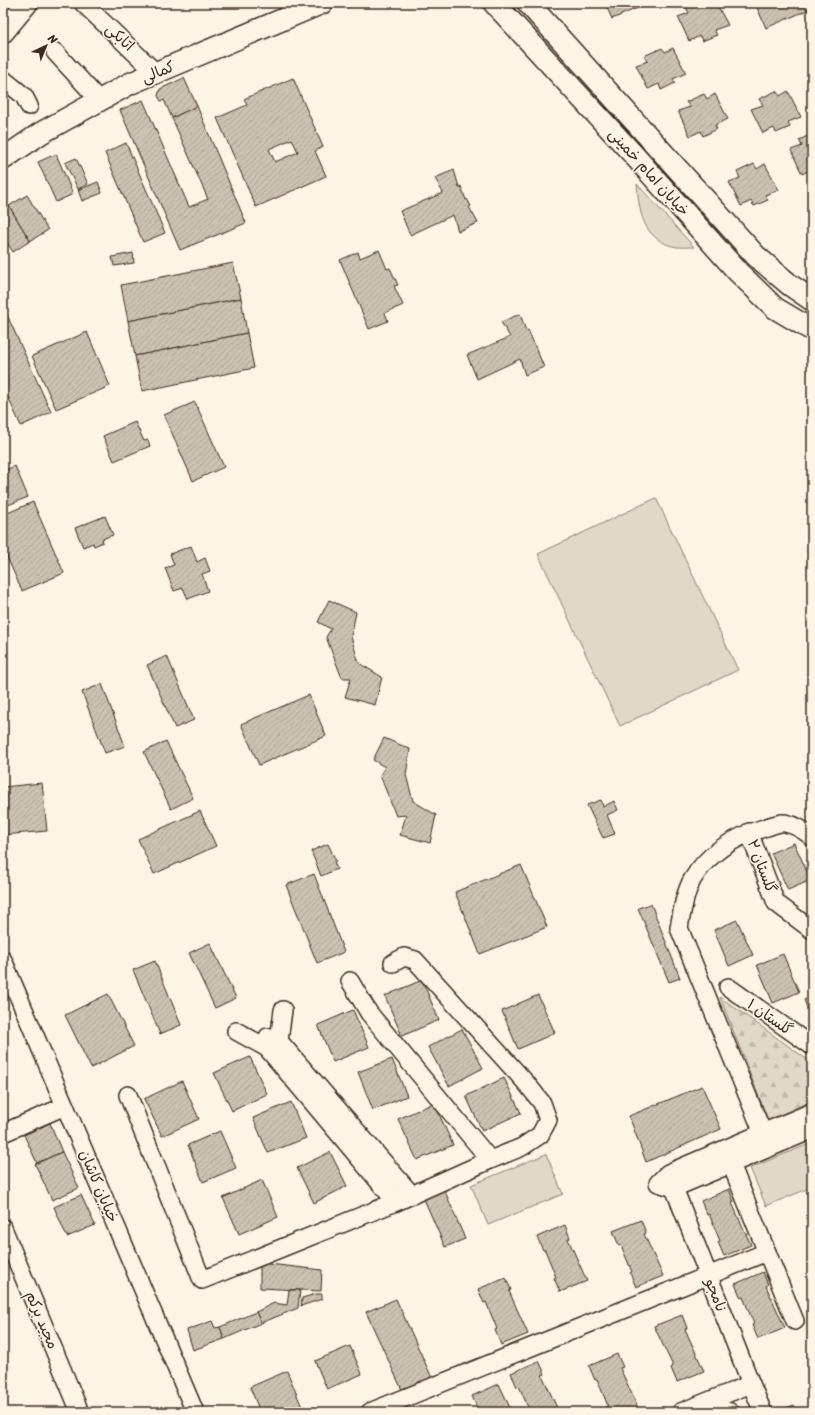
<svg xmlns="http://www.w3.org/2000/svg" width="815" height="1415" font-family="Sriracha,'Playpen Sans Arabic',sans-serif">
	<style>
		.grass { fill: #e0d8c8; stroke: #8e8173 }
		.forest { fill: url(#forest-firs); stroke: #8e8173 }
		.building { fill: url(#building-hatch); stroke: #3b2a1e; fill-rule: evenodd }
		.lines { fill: none; stroke-linecap: round; stroke-linejoin: round }
		.minor-casing { stroke: #3b2a1e; stroke-width: 20 }
		.major-casing { stroke: #3b2a1e; stroke-width: 24 }
		.minor { stroke: #fcf5e5; stroke-width: 17 }
		.major { stroke: #fcf5e5; stroke-width: 21 }
		.labels { text-anchor: middle; stroke-width: 3; stroke-linejoin: round; paint-order: stroke }
		.street-label { font-size: 15px; fill: #3b2a1e; stroke: #fcf5e5 }
	</style>
	<defs>
		<pattern id="forest-firs" width="22" height="20" patternUnits="userSpaceOnUse"><rect width="22" height="20" fill="#e0d8c8"/><path d="M5 1l3.5 6h-7zM16 11l3.5 6h-7z" fill="#c1baab"/></pattern>
		<pattern id="building-hatch" width="6" height="6" patternUnits="userSpaceOnUse"><rect width="6" height="6" fill="#ccc2b3"/><path d="M-1 1l2-2M0 6l6-6M5 7l2-2" fill="none" stroke="#b0a79a"/></pattern>
	</defs>
	<rect width="100%" height="100%" fill="#fcf5e5"/>
	<filter id="ink" filterUnits="userSpaceOnUse"><feTurbulence type="fractalNoise" baseFrequency=".025" numOctaves="2"/><feDisplacementMap in="SourceGraphic" scale="8" xChannelSelector="R" yChannelSelector="G"/><feConvolveMatrix kernelMatrix="1 2 1 2 8 2 1 2 1" color-interpolation-filters="sRGB"/></filter>
	<g filter="url(#ink)">
		<g class="grass">
			<path d="M637,184L694,247C687,247 678,248 672,246C642,237 639,211 637,184Z"/>
			<path d="M656,498L738,670L620,726L538,554Z"/>
			<path d="M812,1143V1187L766,1206L750,1168Z"/>
			<path d="M546,1154L563,1194L488,1225L471,1185Z"/>
		</g>
		<path class="forest" d="M720,997L812,1063V1101L768,1120Z"/>
		<g class="building">
			<path d="M605,3H649L612,19Z"/>
			<path d="M695,3H716L728,25L714,30L717,35L702,41L700,36L689,41L678,17L689,13L686,7Z"/>
			<path d="M755,3H812V8L766,28Z"/>
			<path d="M662,48L665,52L673,48L686,73L673,79L675,83L661,90L659,84L648,89L636,65L648,61L644,56Z"/>
			<path d="M184,78L197,106L172,118L164,100L161,101L158,96L160,89Z"/>
			<path d="M293,78L323,147L315,151L326,176L256,207L217,118L247,105L244,99ZM292,139L298,152L275,162L269,149Z"/>
			<path d="M776,91L780,96L788,91L801,117L788,122L790,127L776,133L774,128L763,133L751,109L763,105L759,99Z"/>
			<path d="M704,94L707,99L715,94L728,119L715,125L717,129L703,136L701,131L690,136L678,111L690,107L686,102Z"/>
			<path d="M143,100L189,207L208,199L172,118L197,106L246,223L180,250L120,110Z"/>
			<path d="M812,134V169L802,174L791,150L802,146L799,140Z"/>
			<path d="M126,143L165,233L143,242L105,153Z"/>
			<path d="M56,154L73,194L56,202L38,162Z"/>
			<path d="M76,158L88,184L78,189L65,163Z"/>
			<path d="M754,164L757,169L765,164L779,190L765,195L768,200L754,206L751,201L741,206L729,182L740,178L737,172Z"/>
			<path d="M454,170L459,187L461,186L466,200L467,199L471,206L469,207L478,223L458,231L453,215L410,235L400,211L443,193L435,178Z"/>
			<path d="M98,182L102,193L82,201L78,190Z"/>
			<path d="M27,195L48,230L30,241L9,206Z"/>
			<path d="M9,206L30,241L13,252L3,236V210Z"/>
			<path d="M379,250L387,269L390,268L398,285L394,286L403,305L385,313L388,321L369,329L340,260L358,252L360,258Z"/>
			<path d="M133,253L134,263L114,266L112,257Z"/>
			<path d="M233,263L241,298L128,321L121,285Z"/>
			<path d="M241,298L247,333L135,356L128,321Z"/>
			<path d="M520,314L526,331L528,330L544,367L525,375L520,359L477,379L467,355L510,337L501,322Z"/>
			<path d="M7,315L51,412L21,426L3,386V317Z"/>
			<path d="M87,332L110,386L56,409L32,356Z"/>
			<path d="M247,333L254,368L142,391L135,356Z"/>
			<path d="M195,402L224,467L193,481L164,415Z"/>
			<path d="M135,422L144,441L148,440L150,446L114,461L103,436Z"/>
			<path d="M15,466L28,497L3,507V471Z"/>
			<path d="M33,502L64,573L22,591L3,548V515Z"/>
			<path d="M105,516L113,535L102,539L103,542L94,546L93,543L83,547L75,528Z"/>
			<path d="M191,546L197,562L205,558L210,571L202,574L208,591L188,599L183,588L174,591L165,568L174,565L170,554Z"/>
			<path d="M329,600L356,612L351,637L359,663L382,677L375,705L345,697L351,678H342L326,637L331,629L318,622Z"/>
			<path d="M167,656L194,720L175,728L147,665Z"/>
			<path d="M102,684L125,746L105,753L82,692Z"/>
			<path d="M309,695L326,736L259,765L241,724Z"/>
			<path d="M384,738L410,749L406,775L413,801L436,815L430,843L400,835L406,815L396,816L380,775L385,767L373,760Z"/>
			<path d="M166,741L193,798L171,809L144,752Z"/>
			<path d="M42,783L47,831L3,835V787Z"/>
			<path d="M601,800L603,807L614,801L618,810L607,815L615,834L603,838L587,805Z"/>
			<path d="M200,811L216,846L154,874L138,839Z"/>
			<path d="M794,843L811,880L788,890L771,853Z"/>
			<path d="M328,844L336,861L334,862L337,869L321,876L311,851Z"/>
			<path d="M521,865L547,927L480,954L455,892Z"/>
			<path d="M314,874L344,952L317,963L286,885Z"/>
			<path d="M651,904L680,978L669,982L638,908Z"/>
			<path d="M737,920L753,955L729,966L714,930Z"/>
			<path d="M210,943L236,998L215,1008L189,953Z"/>
			<path d="M783,954L799,992L773,1003L757,965Z"/>
			<path d="M155,961L181,1025L160,1034L133,970Z"/>
			<path d="M422,980L439,1020L402,1036L385,996Z"/>
			<path d="M108,994L134,1046L91,1068L65,1015Z"/>
			<path d="M538,995L555,1033L518,1049L502,1011Z"/>
			<path d="M812,997V1019L804,1000Z"/>
			<path d="M353,1010L369,1047L333,1062L318,1025Z"/>
			<path d="M462,1029L483,1068L449,1086L428,1047Z"/>
			<path d="M250,1057L267,1094L232,1111L214,1073Z"/>
			<path d="M392,1059L407,1096L373,1110L358,1072Z"/>
			<path d="M504,1078L521,1113L482,1131L466,1096Z"/>
			<path d="M182,1081L199,1119L162,1136L144,1099Z"/>
			<path d="M702,1086L721,1129L646,1162L629,1116Z"/>
			<path d="M291,1102L306,1138L268,1153L253,1118Z"/>
			<path d="M434,1103L453,1145L417,1160L398,1119Z"/>
			<path d="M50,1123L62,1152L37,1163L24,1135Z"/>
			<path d="M220,1131L236,1168L203,1182L188,1145Z"/>
			<path d="M62,1152L79,1188L52,1200L35,1164Z"/>
			<path d="M330,1152L347,1186L314,1203L297,1168Z"/>
			<path d="M262,1180L278,1217L239,1234L223,1198Z"/>
			<path d="M444,1189L465,1239L445,1247L424,1199Z"/>
			<path d="M729,1189L734,1202L732,1203L751,1245L724,1256L718,1242L720,1241L709,1214L707,1215L701,1201Z"/>
			<path d="M81,1195L95,1225L67,1237L54,1207Z"/>
			<path d="M641,1220L646,1233L644,1234L663,1276L636,1287L630,1273L632,1272L621,1245L619,1246L613,1231Z"/>
			<path d="M565,1225L570,1238L568,1239L587,1281L560,1292L554,1278L556,1277L545,1250H543L537,1237Z"/>
			<path d="M260,1263L322,1270L321,1291L260,1288Z"/>
			<path d="M763,1272L768,1285L766,1286L785,1328L758,1339L752,1325L754,1324L743,1297L741,1298L735,1284Z"/>
			<path d="M506,1278L511,1290L509,1291L528,1334L501,1345L495,1330L497,1329L486,1302L484,1303L478,1289Z"/>
			<path d="M289,1290H300L298,1308L261,1323L256,1312L274,1303L287,1305Z"/>
			<path d="M316,1294H322V1299L301,1306L302,1298Z"/>
			<path d="M396,1299L432,1378L403,1392L366,1312Z"/>
			<path d="M256,1312L261,1323L224,1339L220,1327Z"/>
			<path d="M682,1315L687,1328L685,1329L704,1371L677,1382L671,1368L673,1366L654,1326Z"/>
			<path d="M212,1321L215,1328L220,1327L224,1339L193,1350L187,1330Z"/>
			<path d="M350,1346L362,1374L327,1389L315,1361Z"/>
			<path d="M617,1354L623,1367L620,1368L639,1410L635,1412H608L606,1407L608,1406L597,1379L595,1380L589,1366Z"/>
			<path d="M539,1361L545,1374L542,1375L559,1412H530L519,1386L517,1387L511,1373Z"/>
			<path d="M287,1371L304,1412H260L250,1387Z"/>
			<path d="M499,1384L512,1412H479L472,1396Z"/>
			<path d="M794,1405L796,1412H776Z"/>
		</g>
		<g class="lines">
			<defs>
				<g id="minor">
					<path d="M83,3L156,73"/>
					<path d="M55,52L99,100"/>
					<path d="M3,79L24,96L29,106"/>
					<path d="M749,832L776,903L812,930"/>
					<path d="M3,960L195,1412"/>
					<path d="M350,981L369,1013L490,1160"/>
					<path d="M728,987L812,1046"/>
					<path d="M236,1031L267,1048L396,1202"/>
					<path d="M279,1041L283,1010"/>
					<path d="M267,1048L266,1042L268,1037H273L279,1041L412,1195"/>
					<path d="M128,1095L202,1280L396,1202L490,1160L522,1147L540,1135L548,1120L542,1103L527,1084L415,960L404,957L393,963"/>
					<path d="M812,1112L668,1173L658,1183L674,1188L812,1130"/>
					<path d="M3,1133L65,1106"/>
					<path d="M769,1148L679,928C682,912 684,895 692,880C709,851 736,836 767,827C773,825 780,822 785,823C796,825 803,830 812,837"/>
					<path d="M731,1164L795,1321"/>
					<path d="M674,1188L751,1384L681,1412"/>
					<path d="M3,1228L80,1412"/>
					<path d="M751,1384L763,1412"/>
					<path d="M703,1404L730,1412"/>
					<path d="M370,1412L767,1252"/>
				</g>
				<g id="major">
					<path d="M494,3L631,152L738,272L775,308L812,330"/>
					<path d="M528,3L756,256L790,285L812,300"/>
					<path d="M3,32L27,3"/>
					<path d="M3,159L41,133L129,84L322,3"/>
				</g>
			</defs>
			<use href="#minor" class="minor-casing"/>
			<use href="#major" class="major-casing"/>
			<use href="#minor" class="minor"/>
			<use href="#major" class="major"/>
		</g>
	</g>
	<g class="labels">
		<g class="street-label">
			<text transform="translate(120 37) rotate(43)" y="5">اتابکی</text>
			<text transform="translate(158 72) rotate(-22)" y="5">کمالی</text>
			<text transform="translate(649 172) rotate(48)" y="5">خیابان امام خمینی</text>
			<text transform="translate(762 866) rotate(69)" y="5">گلستان ۲</text>
			<text transform="translate(770 1017) rotate(35)" y="5">گلستان ۱</text>
			<text transform="translate(99 1186) rotate(67)" y="5">خیابان کاشان</text>
			<text transform="translate(716 1295) rotate(69)" y="5">نامجو</text>
			<text transform="translate(42 1320) rotate(67)" y="5">مجید برکم</text>
		</g>
	</g>
	<rect width="815" height="1415" fill="none" stroke="#fcf5e5" stroke-width="16"/>
	<rect x="8" y="8" width="799" height="1399" fill="none" stroke="#3b2a1e" stroke-width="1.5" filter="url(#ink)"/>
	<g transform="translate(46 46) rotate(44)" stroke="#fcf5e5" stroke-width="3" paint-order="stroke">
	<path d="M0-3L7 15L0 10L-7 15Z" fill="#3b2a1e"/>
	<text y="-6" font-size="11" font-weight="bold" text-anchor="middle" fill="#3b2a1e">N</text>
	</g>
</svg>
